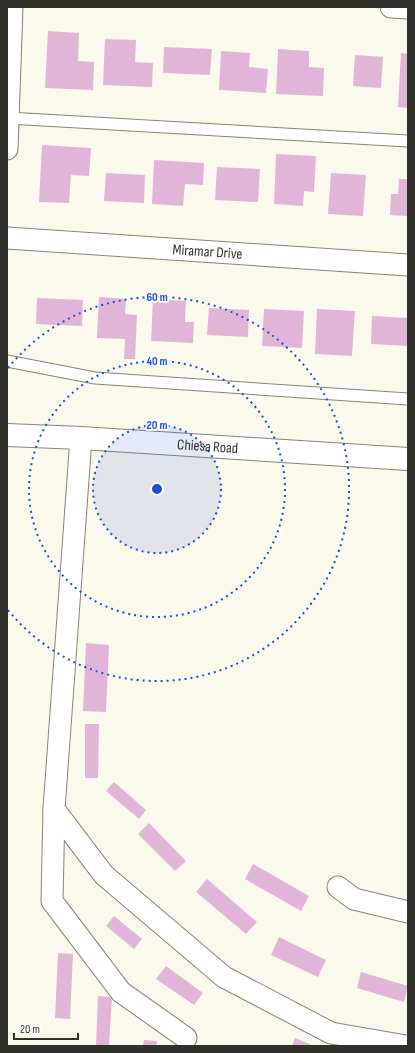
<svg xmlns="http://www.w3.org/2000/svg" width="415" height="1053" font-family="'Sofia Sans Condensed',sans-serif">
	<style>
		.building { fill: #e1b5d8 }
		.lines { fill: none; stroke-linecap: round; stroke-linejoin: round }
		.lane-casing { stroke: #868578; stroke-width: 13 }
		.street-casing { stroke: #868578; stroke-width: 23 }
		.secondary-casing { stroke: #868578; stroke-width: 24 }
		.lane { stroke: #fff; stroke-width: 11 }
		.street { stroke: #fff; stroke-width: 21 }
		.secondary { stroke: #fff; stroke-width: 22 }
		.ring { fill: none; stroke: #1d4ed8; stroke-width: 2; stroke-dasharray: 2 4 }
		.labels { text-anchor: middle; stroke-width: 3.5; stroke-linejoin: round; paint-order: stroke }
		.street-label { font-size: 15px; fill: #31312b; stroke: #fff }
		.centre { fill: #1d4ed8; stroke: #fff; stroke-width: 2 }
		.ring-label { font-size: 12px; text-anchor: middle; font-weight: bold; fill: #1d4ed8; stroke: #fff; stroke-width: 3.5; stroke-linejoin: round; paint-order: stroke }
	</style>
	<rect width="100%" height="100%" fill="#fbf9eb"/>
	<g class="building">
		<path d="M48,31L79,33L78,61L94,62L93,90L45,88Z"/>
		<path d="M105,39L136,40L135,62L153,63L152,87L103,85Z"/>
		<path d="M164,47L212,49L210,75L163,73Z"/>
		<path d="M278,49L309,51V67L324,68L323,96L276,94Z"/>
		<path d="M221,51L250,53L249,67L268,69L266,93L219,90Z"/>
		<path d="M401,53L408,54V108L398,107Z"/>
		<path d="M355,55L383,57L381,88L353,86Z"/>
		<path d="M42,145L91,148L89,176L71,175L69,203L39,202Z"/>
		<path d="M276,154L316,156L314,192L304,191L303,206L274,204Z"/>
		<path d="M154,160L204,163L203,185L185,184L183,206L152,204Z"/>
		<path d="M217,167L260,169L258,202L215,200Z"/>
		<path d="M106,173L145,175L144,203L104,201Z"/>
		<path d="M331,173L366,175L363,216L328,214Z"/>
		<path d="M399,179H408V216L390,215L391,194H398Z"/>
		<path d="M99,297L126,299L125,314L137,315L135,359H124L125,339L97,338Z"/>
		<path d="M37,298L83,300L82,326L36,324Z"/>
		<path d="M153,299L186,301L185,322H194L193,343L151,341Z"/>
		<path d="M209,308L249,310L248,337L207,335Z"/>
		<path d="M264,309L304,311L302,348L262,346Z"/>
		<path d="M317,309L355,311L352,356L315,354Z"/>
		<path d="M372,316L408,318V346L371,344Z"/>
		<path d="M86,643L109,645L106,712L83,711Z"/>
		<path d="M85,724H99L98,778H85Z"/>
		<path d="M114,782L146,810L139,819L106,791Z"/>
		<path d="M149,823L186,861L175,871L138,834Z"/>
		<path d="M253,864L309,896L301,911L245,879Z"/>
		<path d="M207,879L257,922L246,934L196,892Z"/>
		<path d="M114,916L142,939L134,949L106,926Z"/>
		<path d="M279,937L326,960L318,977L271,955Z"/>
		<path d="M58,953L73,954L70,1019L55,1018Z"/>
		<path d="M166,966L203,993L194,1005L156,979Z"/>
		<path d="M361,972L408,986L404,1002L357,988Z"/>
		<path d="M98,996L112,997L109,1046H96Z"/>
		<path d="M295,1038L314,1046H292Z"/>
		<path d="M144,1040L157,1041L156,1046H143Z"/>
	</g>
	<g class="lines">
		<defs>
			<g id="lane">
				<path d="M8,118L408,141"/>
				<path d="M7,361L95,378L408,399"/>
			</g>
			<g id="street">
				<path d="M391,7L408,8"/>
				<path d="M7,149L12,7"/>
				<path id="s1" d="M7,238L408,265"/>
				<path d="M81,438L54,809L104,875L224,977L331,1033L406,1046"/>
				<path d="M54,809L52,901L121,992L186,1038"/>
				<path d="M338,887L354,899L408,912"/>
			</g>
			<g id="secondary">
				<path id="s2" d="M7,435L81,438L408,459"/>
			</g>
		</defs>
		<use href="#lane" class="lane-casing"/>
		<use href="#street" class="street-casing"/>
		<use href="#secondary" class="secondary-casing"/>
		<use href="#lane" class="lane"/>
		<use href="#street" class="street"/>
		<use href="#secondary" class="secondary"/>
	</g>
	<circle cx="157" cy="489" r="64" fill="#1d4ed8" fill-opacity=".12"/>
	<g class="ring">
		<circle cx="157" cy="489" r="64"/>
		<circle cx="157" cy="489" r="128"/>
		<path d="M8 368A192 192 0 1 1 8 610"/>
	</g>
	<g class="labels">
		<g class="street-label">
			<text dy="5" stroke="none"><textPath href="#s1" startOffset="201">Miramar Drive</textPath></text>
			<text dy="5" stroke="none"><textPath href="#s2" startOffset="201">Chiesa Road</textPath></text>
		</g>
	</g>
	<circle cx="157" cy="489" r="6" class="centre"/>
	<g class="ring-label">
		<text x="157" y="301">60 m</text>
		<text x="157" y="365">40 m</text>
		<text x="157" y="429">20 m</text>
	</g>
	<rect width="415" height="1053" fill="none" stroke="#31312b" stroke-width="16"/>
	<path d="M14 1033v6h64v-6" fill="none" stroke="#31312b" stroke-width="2"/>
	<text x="20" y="1033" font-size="12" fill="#31312b" stroke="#ffffff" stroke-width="3" paint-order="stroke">20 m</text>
</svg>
